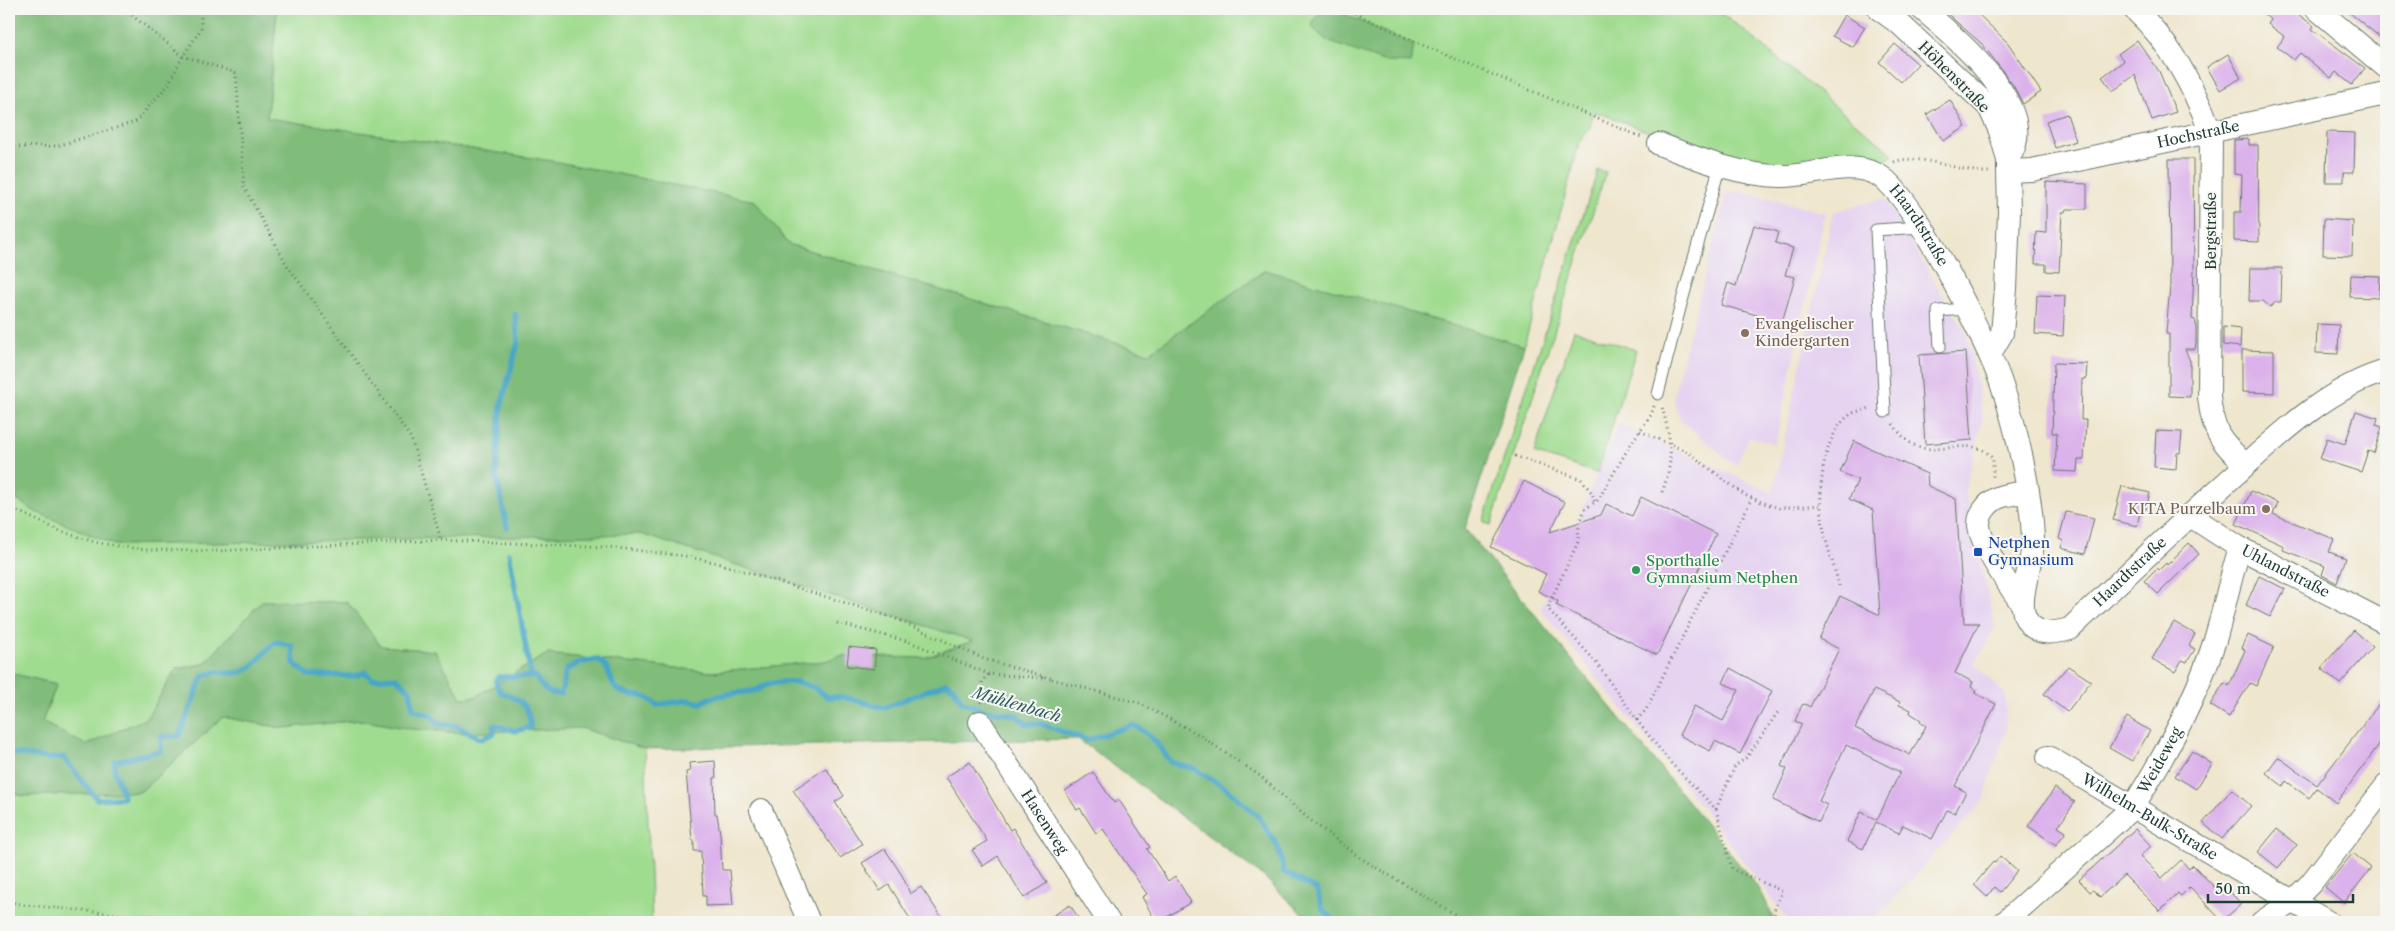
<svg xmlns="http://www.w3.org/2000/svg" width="2395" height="931" font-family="'Libre Caslon Text',serif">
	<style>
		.built { fill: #e5d3f1 }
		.green { fill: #a0dc90; stroke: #608c62 }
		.forest { fill: #80bc7a; stroke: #507c57 }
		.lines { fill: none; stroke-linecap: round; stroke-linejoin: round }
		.stream { stroke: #47a6c6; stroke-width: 5.5 }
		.building { fill: #dbb2eb; fill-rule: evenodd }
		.service-casing { stroke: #68786a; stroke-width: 13 }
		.minor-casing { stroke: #68786a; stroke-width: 24 }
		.path { stroke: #68786a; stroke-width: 3; stroke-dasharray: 1 4; stroke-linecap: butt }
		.service { stroke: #fff; stroke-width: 11 }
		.minor { stroke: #fff; stroke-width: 22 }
		.education-dot { fill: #8d6e63; stroke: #f6f6f2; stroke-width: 2 }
		.transit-dot { fill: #1a4fb4; stroke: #f6f6f2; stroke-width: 2 }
		.leisure-dot { fill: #2e9e5b; stroke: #f6f6f2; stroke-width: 2 }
		.labels { text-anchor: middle; stroke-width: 4; stroke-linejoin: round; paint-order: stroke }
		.street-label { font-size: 15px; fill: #1f3d34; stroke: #f6f6f2 }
		.education-label { font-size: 15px; fill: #785e54; stroke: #f6f6f2; text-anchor: start }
		.transit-label { font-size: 15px; fill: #164399; stroke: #f6f6f2; text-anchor: start }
		.leisure-label { font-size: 15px; fill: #27864d; stroke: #f6f6f2; text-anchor: start }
		.water-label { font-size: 16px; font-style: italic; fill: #2b5c60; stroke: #f6f6f2 }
	</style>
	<rect width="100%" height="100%" fill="#f6f6f2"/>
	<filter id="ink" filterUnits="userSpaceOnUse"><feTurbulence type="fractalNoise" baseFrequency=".02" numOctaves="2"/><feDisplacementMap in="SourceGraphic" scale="10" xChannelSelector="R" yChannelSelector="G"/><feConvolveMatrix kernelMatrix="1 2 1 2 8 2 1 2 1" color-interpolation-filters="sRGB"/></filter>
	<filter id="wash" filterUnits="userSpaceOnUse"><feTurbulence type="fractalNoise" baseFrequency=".0096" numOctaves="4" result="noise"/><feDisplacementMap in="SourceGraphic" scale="20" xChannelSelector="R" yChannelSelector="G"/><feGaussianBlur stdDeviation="1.12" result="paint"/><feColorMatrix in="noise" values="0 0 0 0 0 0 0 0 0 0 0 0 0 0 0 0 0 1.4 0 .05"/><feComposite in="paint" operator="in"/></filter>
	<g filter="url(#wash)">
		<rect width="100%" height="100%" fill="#efe6ce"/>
		<g class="built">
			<path d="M1738,191L1825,213L1775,444L1749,437L1736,466L1682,421L1675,407L1674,394L1726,195Z"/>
			<path d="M1884,198L1966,333L1974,367L1983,418L1965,491L1995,628L1974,664L2005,694L2006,729L1983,801L1872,922H1790L1701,806L1541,609L1618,424L1773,493L1833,212Z"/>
		</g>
		<g class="green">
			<path d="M277,9H1714L1741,28L1894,155L1875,167L1779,169L1649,132L1594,111L1589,130L1580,141L1524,346L1265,270L1149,353L788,244L755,201L552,161L267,118Z"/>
			<path d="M1598,170L1606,172L1491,525L1483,522Z"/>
			<path d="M1574,330L1636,350L1597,473L1534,453Z"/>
			<path d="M9,495L36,512L115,545L641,534L973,641L924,658L840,656L825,661L712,672L547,654L475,697L461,698L435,651L381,646L347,602L262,601L204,664L176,669L147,718L86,746L42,722L57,684L9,674Z"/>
			<path d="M223,717L282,728L360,720L412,729L465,733L581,728L645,749L652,922H9V791L23,796L140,792Z"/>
		</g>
		<g class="forest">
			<path d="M9,9H277L267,118L552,161L755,201L788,244L1149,353L1265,270L1524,346L1465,529L1761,891L1775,922H1310L1264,877L1078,739L645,749L581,728L465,733L412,729L360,720L282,728L223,717L140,792L23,796L9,791L10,673L57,684L42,722L86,745L147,718L176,669L204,664L262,601L347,602L381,646L435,651L461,698L475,697L547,654L712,672L825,661L840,656L924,658L973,641L641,534L115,545L36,512L9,495Z"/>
			<path d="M1335,10L1414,45L1411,63L1386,62L1327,41L1312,27C1315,13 1321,11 1335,10Z"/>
		</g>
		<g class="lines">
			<g class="stream">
				<path d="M507,527L496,475L501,406L518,342L515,314"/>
				<path d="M509,553L531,676"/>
				<path d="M9,753C28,754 43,761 63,757L97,799L123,798C123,785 111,773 115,761L161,751V737L179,736L202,677C218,668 221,674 236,673C253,672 263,651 276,642L292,646L294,663L308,675L355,676L365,672L372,679L395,677L410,690L413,709L430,715L439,724L457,726L481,739L494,733V725L516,731L530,727C531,706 519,698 500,692L496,682L498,677L535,676C542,687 547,695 561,694L566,670L579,663L597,659C600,661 604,664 606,667C611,675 611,686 620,691C636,700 641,690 657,705L688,700L700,703C717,693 734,694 752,691C758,691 761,687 766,685C787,679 811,681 827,697H844L884,708L946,683L953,687L962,702L985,710L1016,715L1027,724H1041L1087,740L1133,725C1150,733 1160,746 1170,762L1195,769L1227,789L1259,817L1278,847L1284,872L1317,890L1322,908L1335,922"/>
			</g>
		</g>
		<g id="blocks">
			<g class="building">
				<path d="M1942,9H1973L2008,43L2041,92L2023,104L2013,85L1983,45Z"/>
				<path d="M2257,9H2291L2314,26L2312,29L2365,68L2352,85L2336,72L2331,78L2300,53L2294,60L2277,47L2285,37L2268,24L2271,20Z"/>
				<path d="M2345,9H2386V42Z"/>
				<path d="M1844,15L1865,27L1853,47L1832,36Z"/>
				<path d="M2137,40L2159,71L2176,112L2152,120L2135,75L2113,91L2102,77L2124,61L2118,54Z"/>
				<path d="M1895,44L1918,64L1901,82L1879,62Z"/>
				<path d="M2228,54L2241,78L2220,90L2207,67Z"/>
				<path d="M1950,100L1966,127L1943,141L1927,114Z"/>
				<path d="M2067,114L2076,141L2055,148L2046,121Z"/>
				<path d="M2327,132L2355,133L2354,172H2344V182H2326Z"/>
				<path d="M2249,139V145H2258L2259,242L2234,241V212H2241L2242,175L2234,174V140Z"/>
				<path d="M2169,159H2193L2194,270L2192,319L2195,320L2196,325V343L2195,349H2185L2190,361V397L2169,396V334H2166L2170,285Z"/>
				<path d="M2046,182L2087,184V209H2066L2065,212H2062L2059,272L2046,271V264H2035L2036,232L2046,233Z"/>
				<path d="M2324,219L2353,221L2352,256L2323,255Z"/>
				<path d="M1754,225L1778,232L1775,243L1793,248L1785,275L1795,277L1781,326L1763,321L1764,317L1721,305L1728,283L1736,286Z"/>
				<path d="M2250,268H2282L2281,302H2276L2270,307L2263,301H2249Z"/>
				<path d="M2351,275L2380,276L2379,298L2350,297Z"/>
				<path d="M2037,295L2065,296L2063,336L2035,334Z"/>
				<path d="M2317,324L2339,325L2338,354L2316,353Z"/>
				<path d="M2223,327L2241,329L2240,347L2223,345Z"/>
				<path d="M2242,350L2274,351V393L2242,392Z"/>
				<path d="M1966,352L1972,440L1925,444L1919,355Z"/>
				<path d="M2054,363L2087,364L2086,379H2082L2081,420H2086L2084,460H2078L2077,472L2055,471L2057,433H2052Z"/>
				<path d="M2356,411L2378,418L2376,425L2382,427L2374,453L2368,451L2361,472L2320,459L2327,438L2345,444Z"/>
				<path d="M2156,431L2182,432L2180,453H2177L2176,469L2154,467Z"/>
				<path d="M1854,441L1927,474L1928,486L1956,499L1964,623H1979L1955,673L1973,682L1971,687L1977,690L1975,693L1996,704L1955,786L1966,792L1955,813L1947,810L1932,839L1903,825L1899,833L1876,822L1863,849L1847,841L1861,812L1877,820L1900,772L1846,745L1819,801L1827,805L1819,822L1773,800L1787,769L1781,766L1802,724L1795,721L1802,705L1805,704L1810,707L1839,649L1819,639L1840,596L1880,615L1873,510L1849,499L1858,480L1840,472ZM1874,690L1900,702L1899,705L1911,710L1910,713L1921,720L1920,722L1926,726L1910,755L1855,728Z"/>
				<path d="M1524,481L1565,502L1550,532L1601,515L1606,504L1632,516L1641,497L1716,534L1657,655L1556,605L1558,601L1538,591L1546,574L1491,547Z"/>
				<path d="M2122,486L2150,493L2146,509L2141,508L2137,526L2113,520Z"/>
				<path d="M2251,491L2278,503L2273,514L2334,539L2329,552L2346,558L2337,583L2322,575L2325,566L2283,550L2284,546L2236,524Z"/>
				<path d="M2066,512L2094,518L2085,554L2061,548L2063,541L2059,539Z"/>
				<path d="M2189,543L2199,554L2158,594L2144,581L2157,568L2159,570L2166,563L2167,565Z"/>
				<path d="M2259,576L2285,589L2270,617L2246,605Z"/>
				<path d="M2174,622L2195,634L2189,646L2195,649L2187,662L2182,660L2175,672L2152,659Z"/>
				<path d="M2354,630L2373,647L2340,684L2321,668Z"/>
				<path d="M2248,635L2274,647L2256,686L2250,683L2229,717L2210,705L2224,683L2229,686L2245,650L2242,648Z"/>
				<path d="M849,647L876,650L874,669L847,666Z"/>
				<path d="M2068,666L2091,681L2067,712L2044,694Z"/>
				<path d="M1730,668L1772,691L1740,754L1715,741L1710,751L1679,735L1694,706L1723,721L1739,690L1723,683Z"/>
				<path d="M2386,695V735L2336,803L2317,788L2309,798L2286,781L2283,786L2266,773L2278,757L2317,785Z"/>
				<path d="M2127,717L2150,731L2132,761L2109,748Z"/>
				<path d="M2192,751L2212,764L2196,789L2175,776Z"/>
				<path d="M715,761L716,778H714L715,814H717L720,833L722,870H730L733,905L706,906V896H703L701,851H694V840H692L686,772L690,771L689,763Z"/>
				<path d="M970,762L1010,830L1013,828L1047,883L1024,898L998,856L983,866L972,850L987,841L946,777Z"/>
				<path d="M826,768L844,796L835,802L862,844L840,858L793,790Z"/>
				<path d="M1093,772L1114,803L1119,800L1150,847L1147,849L1168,881L1175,876L1191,902L1159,922H1156L1142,897L1147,894L1103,829L1096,833L1080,808L1077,810L1065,791Z"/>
				<path d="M2055,788L2075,802L2058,827L2066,832L2056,845L2028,826Z"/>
				<path d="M2232,789L2251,806L2222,839L2203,823Z"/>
				<path d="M2135,829L2151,846L2140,856L2162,878L2181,860L2189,869L2193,865L2219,892L2225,886L2241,904L2222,921L2190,887L2181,896L2178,893L2160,911L2124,875L2100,897L2093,890L2090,892L2079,880Z"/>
				<path d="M2277,829L2297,845L2278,868L2258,852Z"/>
				<path d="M885,849L903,877L910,894L921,887L945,922H912L889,885L880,891L862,863Z"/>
				<path d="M2353,853L2371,868L2344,903L2325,887Z"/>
				<path d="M2000,856L2017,871L2000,892L1994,887L1987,897L1974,885L1993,862L1995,863Z"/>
				<path d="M1070,905L1081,922H1043Z"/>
			</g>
		</g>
	</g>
	<g filter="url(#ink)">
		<use href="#blocks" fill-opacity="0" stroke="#68786a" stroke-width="1"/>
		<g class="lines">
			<defs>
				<g id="service">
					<path d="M1940,347L1938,311L1967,309"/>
					<path d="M1658,394L1680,308L1720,165"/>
					<path d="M1885,412L1876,230L1921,227"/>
				</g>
				<g id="minor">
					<path d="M1879,9L1900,24L1989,107L2000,131L2008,160V171L2009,212L2006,289L2002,333L1990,354"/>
					<path d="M1922,9C1954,36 2036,104 2012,152"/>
					<path d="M2134,9C2171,43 2193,86 2211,132L2209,397C2213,434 2220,439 2245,465"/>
					<path d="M2317,9L2386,67"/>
					<path id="s1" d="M1659,144C1696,158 1741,176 1780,176C1812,177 1848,159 1878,175C1913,193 1986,341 2000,380C2016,425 2032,494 2033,541C2033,563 2016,600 2026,619C2036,637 2055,633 2070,629C2119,582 2167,536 2217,491C2266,448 2322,389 2386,371"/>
					<path id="s2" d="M2008,171L2032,170L2386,94"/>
					<path id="s3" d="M2189,515L2240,548L2386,623"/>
					<path d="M2022,604C2009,586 1982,548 1979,526C1978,516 1986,505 1994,500C2002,494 2017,494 2027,492"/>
					<path id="s4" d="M980,722L1109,922"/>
					<path id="s5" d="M2048,757L2328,922"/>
					<path d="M761,810L809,922"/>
					<path id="s6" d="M2005,922L2132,808C2165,756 2196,699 2215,640C2224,610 2230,578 2240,548"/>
					<path d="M2262,922L2292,902L2311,883L2386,786"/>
				</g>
			</defs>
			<use href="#service" class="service-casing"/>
			<use href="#minor" class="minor-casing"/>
			<g class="path">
				<path d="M124,9L183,56L236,73L244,187L287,265L411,438L441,540"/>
				<path d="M1346,9L1427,47L1641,137"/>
				<path d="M9,147L57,146L135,122L168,85L183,56L201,29V9"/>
				<path d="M1894,162C1919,152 1961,173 1989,172"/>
				<path d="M1654,406L1651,415L1632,442L1598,500L1585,509L1579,523L1578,542L1549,604V610L1595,661L1642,727L1671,763L1716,809L1732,869L1782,891L1775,907L1774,922"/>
				<path d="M1893,424C1900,434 1907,443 1919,447C1943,455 1978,434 1993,460V478"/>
				<path d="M1640,431L1688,452L1743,494L1761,502L1779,508L1821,505"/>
				<path d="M1515,456L1581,479L1592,493L1595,503"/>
				<path d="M1662,492C1675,459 1671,440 1662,407"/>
				<path d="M9,507L60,531L98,543L146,550L218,551L441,540L608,547L685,556L718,563L894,618L984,659L1053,679"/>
				<path d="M1839,586C1834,564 1824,540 1822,518C1818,488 1823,433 1851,414C1856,411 1864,410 1870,408"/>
				<path d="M837,623L907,641L989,674"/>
				<path d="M1052,679L1139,703L1196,733L1260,776L1310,820L1365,861L1468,922"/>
				<path d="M981,703L982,681L989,674L1043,678"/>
				<path d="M1637,720L1646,710L1752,498"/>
				<path d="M1716,809L1735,766L1747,757L1778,712"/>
				<path d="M9,902L26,905L195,922"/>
			</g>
			<use href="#service" class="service"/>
			<use href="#minor" class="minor"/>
		</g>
	</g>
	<g class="education-dot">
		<circle cx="1745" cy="333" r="5"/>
		<circle cx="2266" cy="509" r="5"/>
	</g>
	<rect class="transit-dot" x="1973" y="547" width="10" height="10" rx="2.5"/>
	<circle class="leisure-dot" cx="1636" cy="570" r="5"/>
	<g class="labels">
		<g class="street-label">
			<text transform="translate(1954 77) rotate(45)" y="5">Höhenstraße</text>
			<text dy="5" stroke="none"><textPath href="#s2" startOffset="194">Hochstraße</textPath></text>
			<text dy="5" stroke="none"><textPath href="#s1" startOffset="291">Haardtstraße</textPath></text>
			<text transform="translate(2211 231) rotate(-90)" y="5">Bergstraße</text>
			<text dy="5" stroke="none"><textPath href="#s3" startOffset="112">Uhlandstraße</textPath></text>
			<text dy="5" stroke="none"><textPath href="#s1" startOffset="842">Haardtstraße</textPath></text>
			<text dy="5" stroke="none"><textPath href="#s6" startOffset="226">Weideweg</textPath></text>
			<text dy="5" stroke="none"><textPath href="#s5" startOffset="118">Wilhelm-Bulk-Straße</textPath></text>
			<text dy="5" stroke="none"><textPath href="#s4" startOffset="119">Hasenweg</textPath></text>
		</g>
		<g class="education-label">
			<text x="1755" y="329">Evangelischer<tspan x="1755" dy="17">Kindergarten</tspan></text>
			<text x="2256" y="514" text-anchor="end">KITA Purzelbaum</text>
		</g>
		<g class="transit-label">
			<text x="1988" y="548">Netphen<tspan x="1988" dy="17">Gymnasium</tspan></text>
		</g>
		<g class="leisure-label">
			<text x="1646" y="566">Sporthalle<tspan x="1646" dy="17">Gymnasium Netphen</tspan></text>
		</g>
		<g class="water-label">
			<text transform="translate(1017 704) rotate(16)" y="6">Mühlenbach</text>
		</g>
	</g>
	<rect width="2395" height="931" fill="none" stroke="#f6f6f2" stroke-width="30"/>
	<path d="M2208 894v8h145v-8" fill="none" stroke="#1f3d34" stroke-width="2.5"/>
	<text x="2215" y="894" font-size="15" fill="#1f3d34" stroke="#f6f6f2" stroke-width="4" paint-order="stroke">50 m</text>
</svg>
